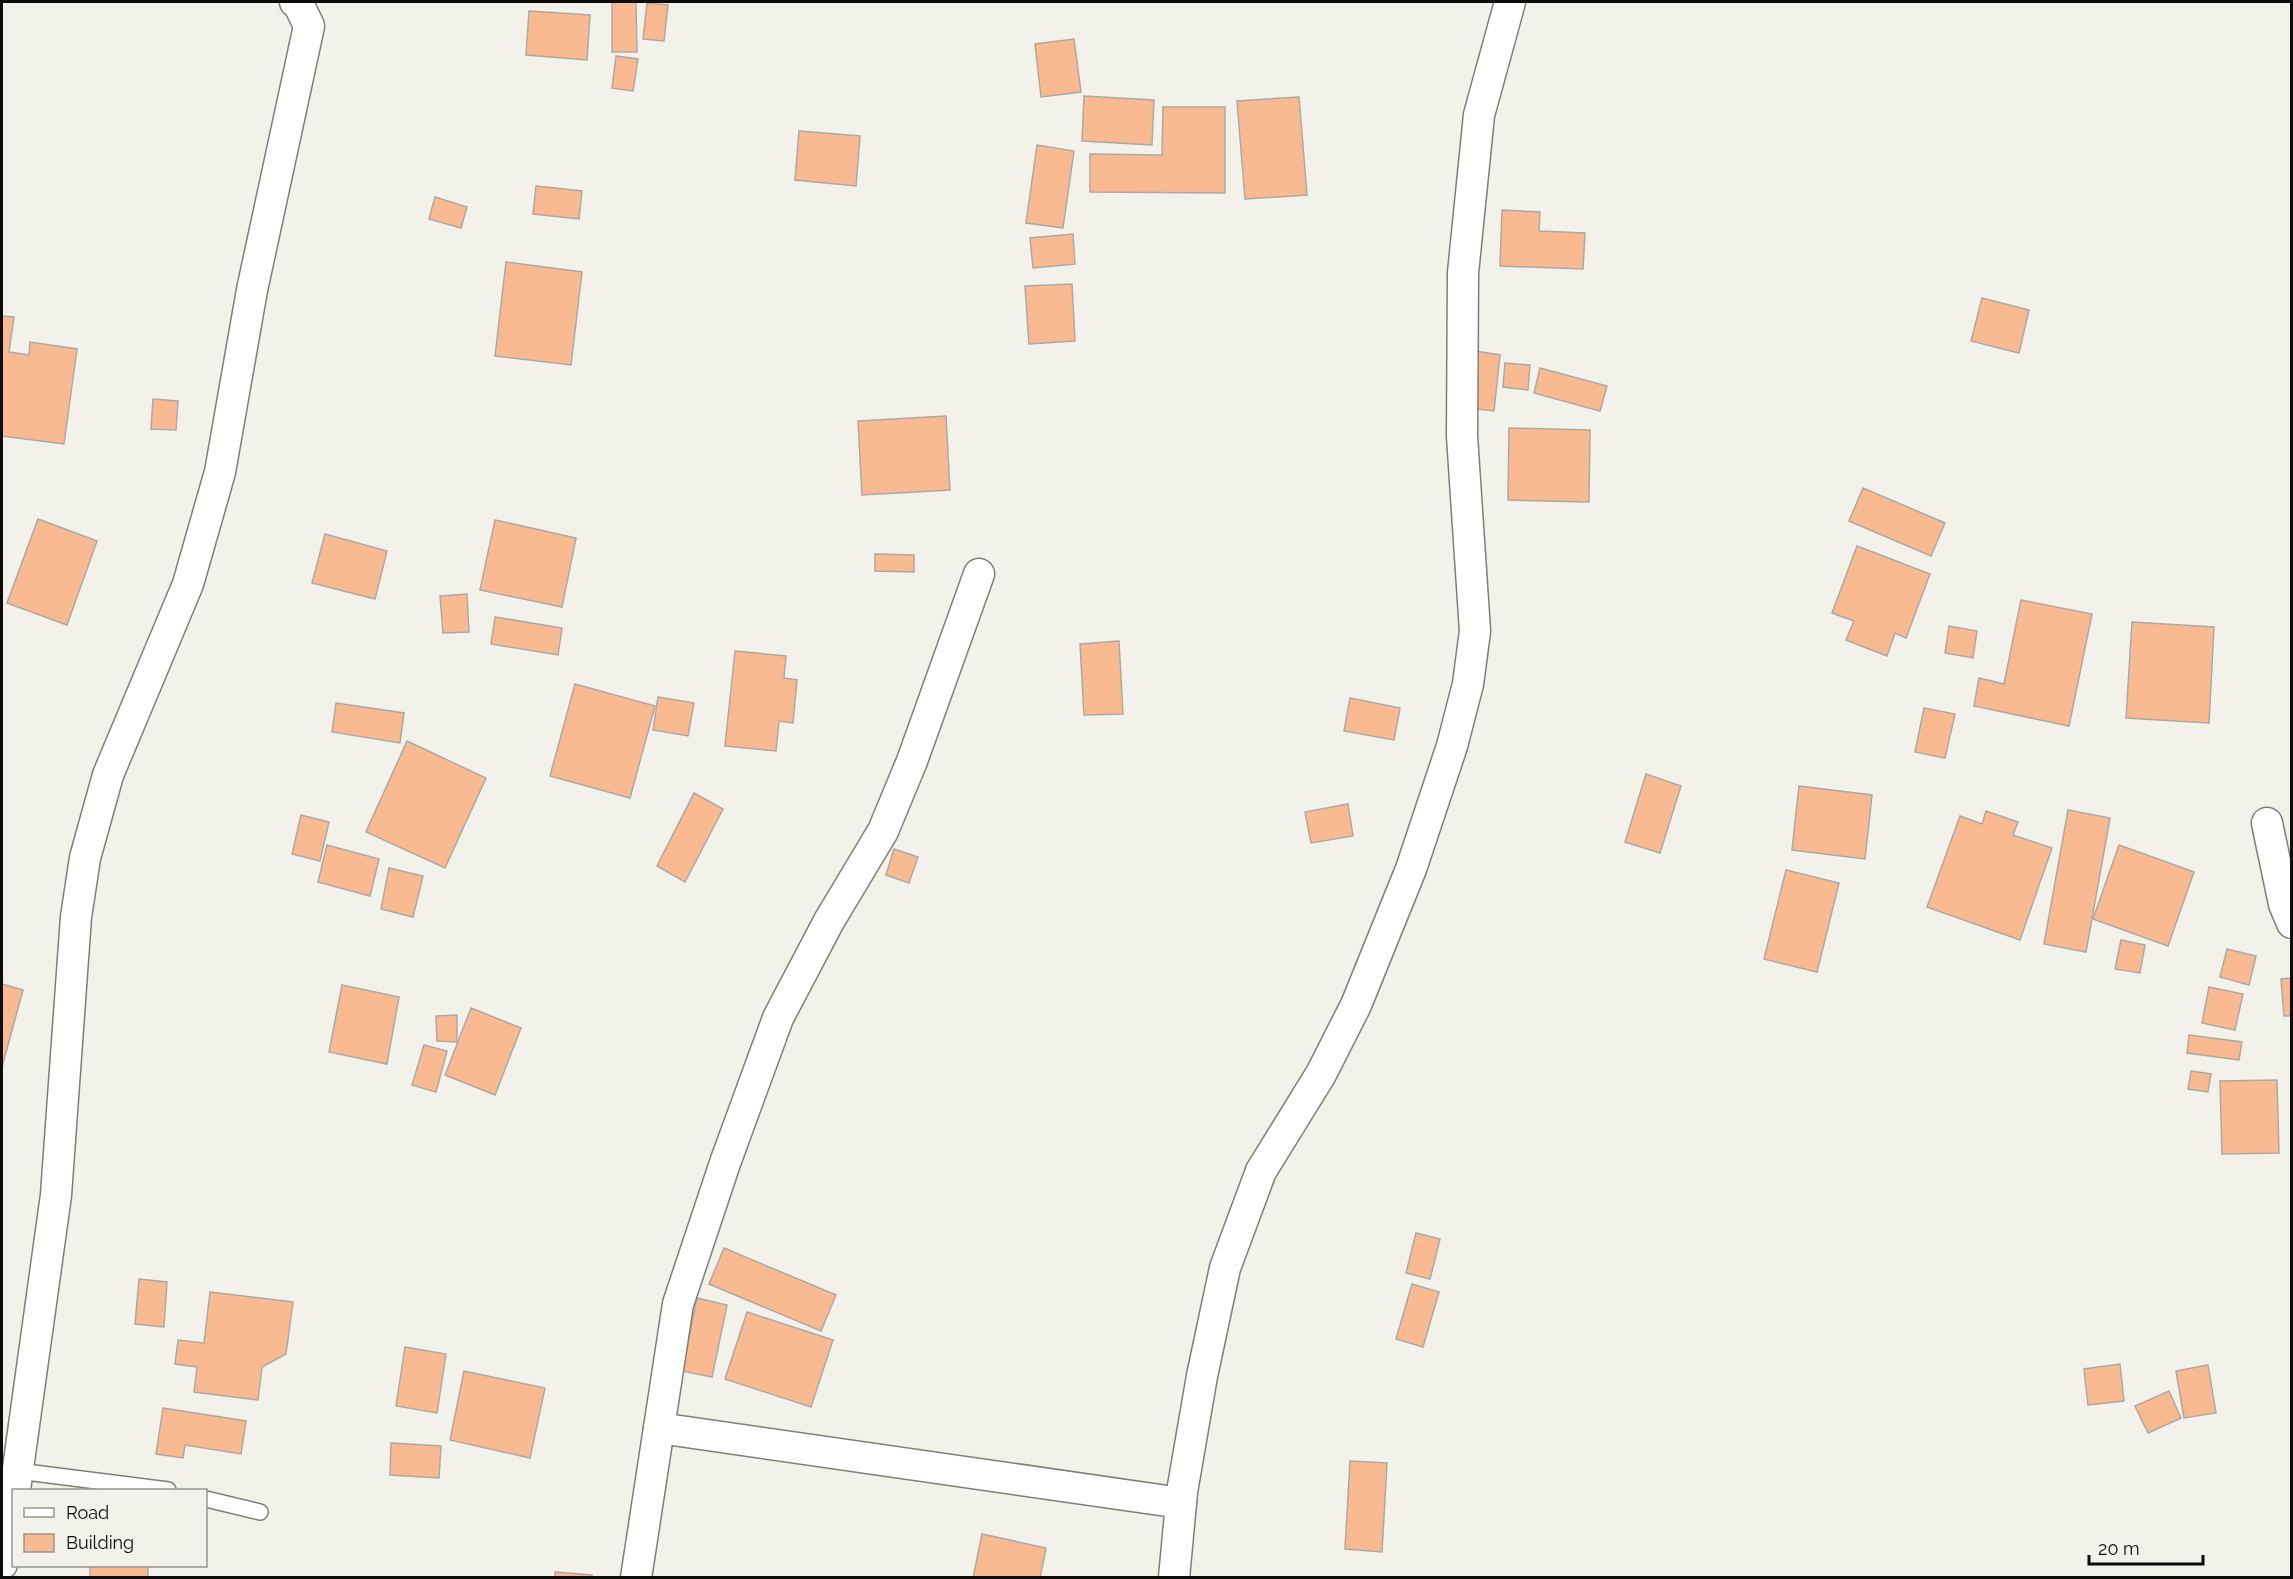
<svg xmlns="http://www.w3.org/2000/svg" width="2293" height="1579" font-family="Raleway,sans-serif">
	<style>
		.building { fill: #faba91; stroke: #aea8a4; stroke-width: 1.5 }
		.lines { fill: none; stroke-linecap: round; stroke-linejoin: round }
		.service-casing { stroke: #7f7e77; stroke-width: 18 }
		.minor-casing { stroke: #7f7e77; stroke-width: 33 }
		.service { stroke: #fff; stroke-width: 15 }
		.minor { stroke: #fff; stroke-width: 30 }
	</style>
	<rect width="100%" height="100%" fill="#f2f1ea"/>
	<g class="building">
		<path d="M612,2H636L637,52H612Z"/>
		<path d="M647,3L668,5L664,41L643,39Z"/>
		<path d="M529,11L590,15L587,60L526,55Z"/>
		<path d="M1074,39L1081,92L1041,97L1035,44Z"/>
		<path d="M616,56L638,59L633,91L612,88Z"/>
		<path d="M1084,96L1154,100L1152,145L1082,141Z"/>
		<path d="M1299,97L1307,195L1245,199L1237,101Z"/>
		<path d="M1163,107H1225V193L1090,192V154L1162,155Z"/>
		<path d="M799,131L860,136L856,186L795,180Z"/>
		<path d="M1037,145L1074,151L1063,228L1026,223Z"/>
		<path d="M536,186L582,191L579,219L533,214Z"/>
		<path d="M435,197L467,207L461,228L429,219Z"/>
		<path d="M1502,210L1540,212L1539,231L1585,233L1583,269L1500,266Z"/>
		<path d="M1073,234L1075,264L1033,268L1030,238Z"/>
		<path d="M506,262L582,272L571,365L495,356Z"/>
		<path d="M1072,284L1075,341L1029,344L1025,286Z"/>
		<path d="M1982,298L2029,310L2019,353L1971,341Z"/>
		<path d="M2,316L14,317L9,352L29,355L30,342L77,349L64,444L2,436Z"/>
		<path d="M1475,351L1500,355L1494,411L1469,408Z"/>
		<path d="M1505,363L1530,365L1528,390L1503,387Z"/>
		<path d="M1540,368L1607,386L1600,411L1534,393Z"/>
		<path d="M153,399L178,401L176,430L151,429Z"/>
		<path d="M946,416L950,490L862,495L858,421Z"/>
		<path d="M1509,428L1590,430L1589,502L1508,500Z"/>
		<path d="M1863,488L1945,523L1931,556L1849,521Z"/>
		<path d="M38,519L97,541L67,625L7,603Z"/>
		<path d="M495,520L576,538L562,607L480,590Z"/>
		<path d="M325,534L387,551L375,599L312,583Z"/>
		<path d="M1857,546L1930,574L1906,638L1895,633L1887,656L1846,640L1854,621L1832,613Z"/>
		<path d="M875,554L914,555V572L875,571Z"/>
		<path d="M467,594L469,632L443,633L440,596Z"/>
		<path d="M2021,600L2092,614L2069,726L1974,706L1979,678L2004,684Z"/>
		<path d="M495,617L562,628L558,655L491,644Z"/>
		<path d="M2132,622L2214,627L2209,723L2126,718Z"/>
		<path d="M1949,626L1977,631L1973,658L1945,653Z"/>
		<path d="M1119,641L1123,714L1084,715L1080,644Z"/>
		<path d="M735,651L786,656L784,678L797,680L793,723L779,721L776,751L725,746Z"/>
		<path d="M575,684L655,706L630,798L550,776Z"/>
		<path d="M658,697L694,703L688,736L653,730Z"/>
		<path d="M1350,698L1400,708L1394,740L1344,731Z"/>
		<path d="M336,703L404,713L400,743L332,732Z"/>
		<path d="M1924,708L1955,714L1945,758L1915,752Z"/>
		<path d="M407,741L486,778L445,868L366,832Z"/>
		<path d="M1646,774L1681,786L1660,853L1625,842Z"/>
		<path d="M1799,786L1872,795L1865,859L1792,850Z"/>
		<path d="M694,793L723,809L685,882L657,866Z"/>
		<path d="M1348,804L1353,836L1311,843L1305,812Z"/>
		<path d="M2068,810L2110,818L2086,952L2044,944Z"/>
		<path d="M1986,811L2018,822L2013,835L2052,848L2020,940L1927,907L1960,816L1982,824Z"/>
		<path d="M301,815L329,822L320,861L292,854Z"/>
		<path d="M327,845L379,859L370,896L318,882Z"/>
		<path d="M2119,845L2194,872L2168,946L2093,919Z"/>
		<path d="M894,849L918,857L909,883L886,875Z"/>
		<path d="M389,868L423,876L413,917L381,909Z"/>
		<path d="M1786,870L1839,883L1817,972L1764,959Z"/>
		<path d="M2121,940L2145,945L2140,973L2115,969Z"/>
		<path d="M2227,949L2256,956L2249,985L2220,977Z"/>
		<path d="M2292,978V1016H2284L2281,979Z"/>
		<path d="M2,984L23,990L2,1067Z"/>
		<path d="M342,985L399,997L387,1064L329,1052Z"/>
		<path d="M2209,987L2243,994L2235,1030L2202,1023Z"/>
		<path d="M471,1008L521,1028L495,1095L445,1075Z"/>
		<path d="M457,1015V1042L437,1041L436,1016Z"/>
		<path d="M2189,1035L2242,1042L2239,1060L2187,1053Z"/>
		<path d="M424,1045L447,1051L436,1092L412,1085Z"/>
		<path d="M2191,1071L2211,1074L2208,1092L2188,1089Z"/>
		<path d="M2277,1080L2279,1153L2222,1154L2220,1081Z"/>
		<path d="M1416,1233L1440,1239L1430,1279L1406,1273Z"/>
		<path d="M724,1248L836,1295L821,1331L709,1284Z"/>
		<path d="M139,1279L167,1282L164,1327L135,1324Z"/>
		<path d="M1412,1284L1439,1292L1423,1347L1396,1339Z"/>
		<path d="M210,1292L293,1302L286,1354L262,1367L258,1400L194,1392L197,1367L175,1364L178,1340L204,1343Z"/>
		<path d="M697,1298L727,1305L712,1377L682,1371Z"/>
		<path d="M747,1312L833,1340L811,1407L725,1379Z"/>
		<path d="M405,1347L446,1354L437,1413L396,1406Z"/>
		<path d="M2120,1364L2124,1401L2088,1405L2084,1369Z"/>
		<path d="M2208,1365L2216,1413L2184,1418L2176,1371Z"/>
		<path d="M464,1371L545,1388L530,1458L450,1440Z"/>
		<path d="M2169,1391L2181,1418L2148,1433L2135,1406Z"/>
		<path d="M163,1408L246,1421L241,1454L185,1445L183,1458L156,1454Z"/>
		<path d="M391,1443L441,1446L439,1478L390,1475Z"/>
		<path d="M1350,1461L1387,1463L1382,1552L1345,1549Z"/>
		<path d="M982,1534L1046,1548L1040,1578H973Z"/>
		<rect x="90" y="1566" width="58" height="12"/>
		<path d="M555,1572L592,1575V1578H555Z"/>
	</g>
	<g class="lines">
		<defs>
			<g id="service">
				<path d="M18,1471L168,1490"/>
				<path d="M206,1499L260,1512"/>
			</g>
			<g id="minor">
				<path d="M2267,823L2284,904L2292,923"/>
				<path d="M659,1428L1181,1503"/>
				<path d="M15,1490L56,1195L76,917L85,858L108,775L188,584L220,472L252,290L309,26L298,3L295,2"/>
				<path d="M2,1564L8,1539L14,1504"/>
				<path d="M636,1578L678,1304L725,1163L778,1018L829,921L883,831L912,761L979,574"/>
				<path d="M1174,1578L1182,1492L1202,1376L1225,1268L1261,1171L1321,1074L1356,1005L1411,869L1452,746L1468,684L1475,631L1462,436L1463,273L1479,115L1510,2"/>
			</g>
		</defs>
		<use href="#service" class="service-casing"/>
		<use href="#minor" class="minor-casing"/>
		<use href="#service" class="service"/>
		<use href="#minor" class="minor"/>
	</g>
	<rect width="2293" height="1579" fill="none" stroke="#0d0c0a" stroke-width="6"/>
	<rect x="12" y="1489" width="195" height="78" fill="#f2f1ea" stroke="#969590" stroke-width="1.5"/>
	<rect x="24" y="1508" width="30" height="9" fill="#ffffff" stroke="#969590" stroke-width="1.5"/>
	<text x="66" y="1519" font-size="18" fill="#0d0c0a">Road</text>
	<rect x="24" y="1534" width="30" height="18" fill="#faba91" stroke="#969590" stroke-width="1.5"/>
	<text x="66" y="1549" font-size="18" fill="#0d0c0a">Building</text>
	<path d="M2089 1555v9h114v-9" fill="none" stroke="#0d0c0a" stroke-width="3"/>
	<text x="2098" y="1555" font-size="18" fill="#0d0c0a" stroke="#f2f1ea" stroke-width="4.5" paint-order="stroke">20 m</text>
</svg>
